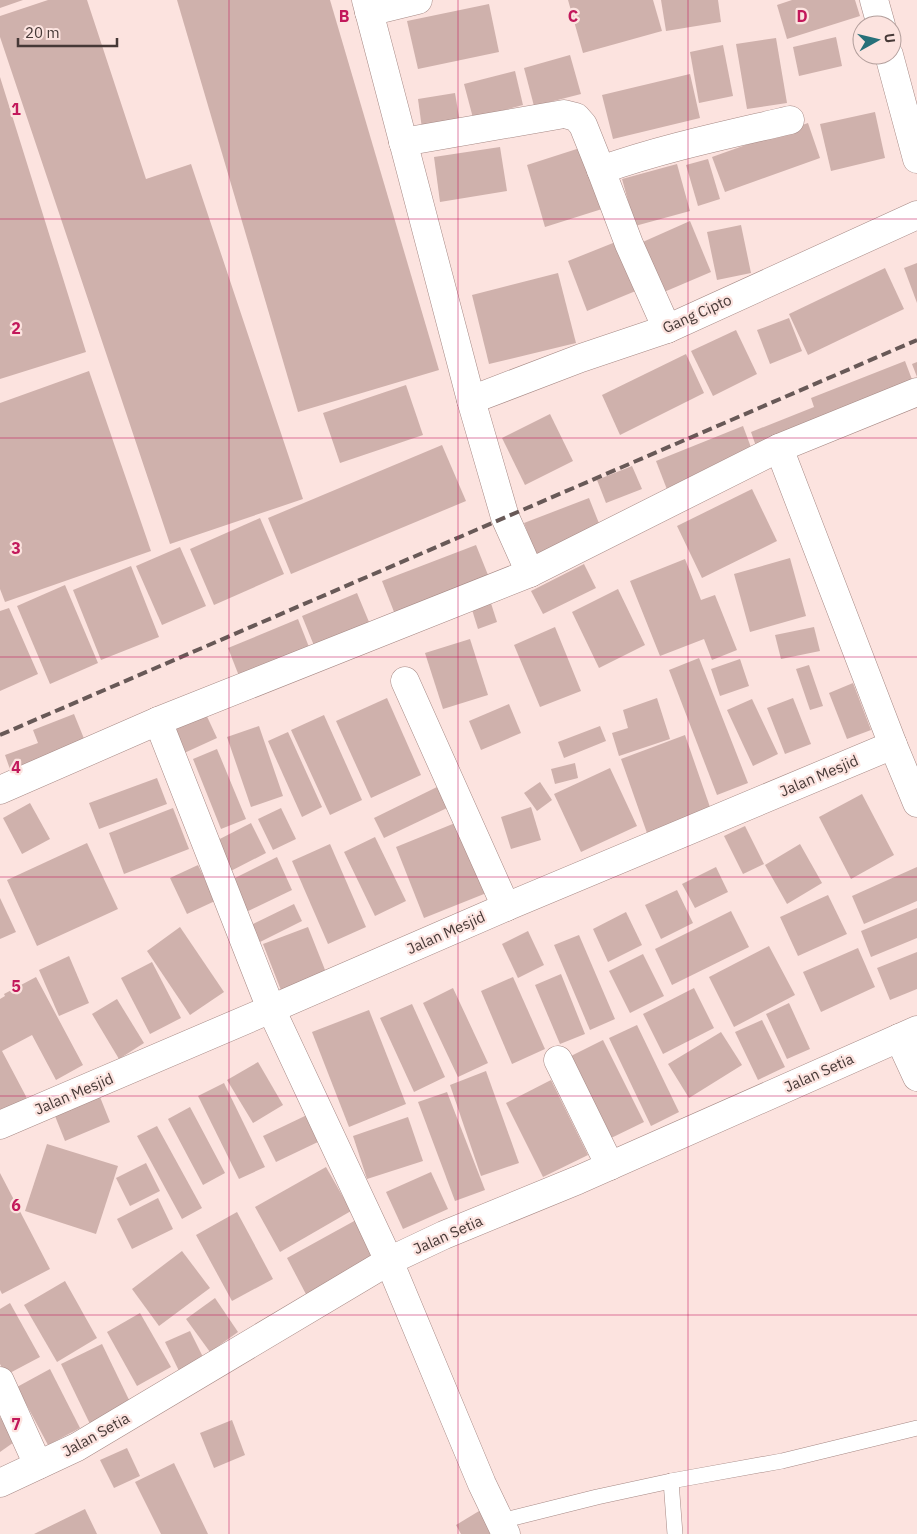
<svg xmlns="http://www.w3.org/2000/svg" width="917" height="1534" font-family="'IBM Plex Sans',sans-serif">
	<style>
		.building { fill: #cfb1ac }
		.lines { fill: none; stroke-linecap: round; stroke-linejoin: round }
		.service-casing { stroke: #a68985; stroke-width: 16 }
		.minor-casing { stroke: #a68985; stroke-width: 29 }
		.service { stroke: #fff; stroke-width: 15 }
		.minor { stroke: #fff; stroke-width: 28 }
		.rail { stroke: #685957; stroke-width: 4; stroke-dasharray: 10 5; stroke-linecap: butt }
		.grid { fill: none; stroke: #c2185b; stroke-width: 1; stroke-opacity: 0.55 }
		.labels { text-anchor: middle; stroke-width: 4.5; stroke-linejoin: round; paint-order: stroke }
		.street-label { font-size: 15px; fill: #463937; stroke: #fce3df }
		.grid-label { font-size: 16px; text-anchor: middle; font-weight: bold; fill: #c2185b; stroke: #fce3df; stroke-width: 4.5; stroke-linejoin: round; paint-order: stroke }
	</style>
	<rect width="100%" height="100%" fill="#fce3df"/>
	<g class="building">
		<path d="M0,0H23L0,8Z"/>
		<path d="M48,0H87L146,179L191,164L303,499L170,544L0,37V16Z"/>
		<path d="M177,0H330L439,370L298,412Z"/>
		<path d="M568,0H653L662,31L583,53Z"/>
		<path d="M661,0H718L721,22L666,31Z"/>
		<path d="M792,0H855L860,16L787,39L777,5Z"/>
		<path d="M489,4L499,52L418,69L407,21Z"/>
		<path d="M836,37L842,66L799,76L793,47Z"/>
		<path d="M776,38L787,103L747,109L736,44Z"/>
		<path d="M723,45L733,96L699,103L690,52Z"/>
		<path d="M570,55L581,94L534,106L524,68Z"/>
		<path d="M515,71L523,105L473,118L464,84Z"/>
		<path d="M690,74L700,118L613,139L602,95Z"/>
		<path d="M0,77L86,352L0,379Z"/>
		<path d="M455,93L461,129L423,136L418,99Z"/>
		<path d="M875,112L885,158L831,171L820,124Z"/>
		<path d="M808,123L820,158L725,192L712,157Z"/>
		<path d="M500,147L507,191L440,202L434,157Z"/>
		<path d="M583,147L602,209L545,227L527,165Z"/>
		<path d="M708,159L720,199L698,206L686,165Z"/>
		<path d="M677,164L690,211L635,226L622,179Z"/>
		<path d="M690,221L711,272L657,295L636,245Z"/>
		<path d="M741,225L751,273L717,280L707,232Z"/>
		<path d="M623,239L643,288L587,311L568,261Z"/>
		<path d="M917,263V303L904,268Z"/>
		<path d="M885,268L904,309L808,355L789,314Z"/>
		<path d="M558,273L576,343L489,364L472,295Z"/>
		<path d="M789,318L802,351L770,364L757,330Z"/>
		<path d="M736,330L757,374L713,396L691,351Z"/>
		<path d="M686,354L704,393L620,435L602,395Z"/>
		<path d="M905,361L916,390L758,452L751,432L814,407L811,398Z"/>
		<path d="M917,362V377L912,364Z"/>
		<path d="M89,371L151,551L5,602L0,589V403Z"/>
		<path d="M406,385L423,435L340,463L323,413Z"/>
		<path d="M550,414L573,461L525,485L502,438Z"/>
		<path d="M743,426L755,458L668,492L656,461Z"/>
		<path d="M442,445L466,501L291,574L268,518Z"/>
		<path d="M632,466L642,489L606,503L597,480Z"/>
		<path d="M752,489L777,541L702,578L677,526Z"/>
		<path d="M589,498L602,531L537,557L524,523Z"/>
		<path d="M260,518L284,574L214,605L190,549Z"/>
		<path d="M476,545L490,580L396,617L382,581Z"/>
		<path d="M180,547L206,606L162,625L136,566Z"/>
		<path d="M790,558L806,616L750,632L734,574Z"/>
		<path d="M685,559L701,600L715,595L737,650L712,660L704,639L660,656L630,581Z"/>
		<path d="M584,564L596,588L543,614L531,591Z"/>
		<path d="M131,566L159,637L101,660L73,590Z"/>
		<path d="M65,585L98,663L50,684L17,606Z"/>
		<path d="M618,589L645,645L599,668L572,612Z"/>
		<path d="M357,593L369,622L336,636L317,653L302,616Z"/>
		<path d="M488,594L497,622L478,629L469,600Z"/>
		<path d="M9,608L38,674L0,691V611Z"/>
		<path d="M298,619L309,647L239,676L228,648Z"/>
		<path d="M555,627L581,691L540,707L514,645Z"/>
		<path d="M814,627L820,651L781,659L775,635Z"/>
		<path d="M470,639L488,695L443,709L425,653Z"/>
		<path d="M699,658L748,783L717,795L669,670Z"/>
		<path d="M740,659L749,686L720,696L711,669Z"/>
		<path d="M809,665L823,706L810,710L796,669Z"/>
		<path d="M853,683L871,730L847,739L829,693Z"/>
		<path d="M387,698L421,775L371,798L336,721Z"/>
		<path d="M657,698L670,739L619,756L612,733L628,728L623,710Z"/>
		<path d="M793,698L811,744L785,754L767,708Z"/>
		<path d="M752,699L778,754L753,766L727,710Z"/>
		<path d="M509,704L521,733L481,750L469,721Z"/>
		<path d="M204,710L217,738L182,754L168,727Z"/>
		<path d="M74,714L87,746L12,775L5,755L38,743L33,730Z"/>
		<path d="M324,715L362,800L330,815L291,730Z"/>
		<path d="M259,726L283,796L251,807L227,737Z"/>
		<path d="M600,726L606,741L564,758L558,742Z"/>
		<path d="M288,732L322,807L302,817L268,741Z"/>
		<path d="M685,735L711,810L647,833L621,759Z"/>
		<path d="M217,749L246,819L221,829L193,759Z"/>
		<path d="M575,763L578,778L555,784L551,769Z"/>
		<path d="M610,768L637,826L581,852L554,794Z"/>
		<path d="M157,778L167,804L99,829L89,803Z"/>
		<path d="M540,782L552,800L537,811L524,793Z"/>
		<path d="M437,787L447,808L384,838L374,818Z"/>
		<path d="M862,794L894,855L851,879L819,817Z"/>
		<path d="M30,803L50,839L22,854L3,818Z"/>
		<path d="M531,807L541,840L511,849L501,817Z"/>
		<path d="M173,808L189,849L124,874L109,833Z"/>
		<path d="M281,808L296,839L273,850L258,819Z"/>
		<path d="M465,819L494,890L424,918L396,847Z"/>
		<path d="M251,823L266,853L225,874L210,844Z"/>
		<path d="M745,826L764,864L743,874L724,836Z"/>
		<path d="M375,837L406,901L375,916L344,852Z"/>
		<path d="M87,843L118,909L37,946L7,880Z"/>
		<path d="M330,844L366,927L328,944L292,861Z"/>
		<path d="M800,844L822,883L787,904L765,865Z"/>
		<path d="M277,857L292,890L242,914L227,882Z"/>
		<path d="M198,865L215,901L187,914L170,878Z"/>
		<path d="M716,867L728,892L695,908L682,884Z"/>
		<path d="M917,867V901L864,924L852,896Z"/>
		<path d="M677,890L693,923L661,939L645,905Z"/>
		<path d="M828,895L847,934L798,956L780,917Z"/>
		<path d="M0,898L16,932L0,939Z"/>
		<path d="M294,904L302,921L254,945L245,928Z"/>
		<path d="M917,908V938L871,957L861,931Z"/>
		<path d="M731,911L749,947L672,985L655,949Z"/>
		<path d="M626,912L642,945L608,962L593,929Z"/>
		<path d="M180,927L224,992L190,1015L147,951Z"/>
		<path d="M308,927L329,980L284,998L263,944Z"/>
		<path d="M528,931L544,965L518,978L502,944Z"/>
		<path d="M579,935L615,1019L590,1030L554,945Z"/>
		<path d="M769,946L795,995L734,1027L709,977Z"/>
		<path d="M858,948L875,987L821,1012L803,972Z"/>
		<path d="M917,952V989L890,1000L877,968Z"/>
		<path d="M643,954L664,996L630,1013L609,971Z"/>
		<path d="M69,956L89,1003L59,1016L39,970Z"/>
		<path d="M152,962L181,1018L150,1034L121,978Z"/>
		<path d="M561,974L585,1034L560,1044L535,985Z"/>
		<path d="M36,977L83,1065L56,1080L32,1035L2,1051L30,1104L0,1120V999L5,996L4,994Z"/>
		<path d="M513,977L545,1049L512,1064L481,991Z"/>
		<path d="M453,988L488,1063L458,1077L423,1003Z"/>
		<path d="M694,988L714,1028L663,1054L643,1014Z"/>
		<path d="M117,999L144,1043L119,1059L92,1014Z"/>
		<path d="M789,1003L810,1049L787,1059L766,1014Z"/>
		<path d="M412,1004L445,1077L414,1092L380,1018Z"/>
		<path d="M369,1010L406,1104L349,1127L312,1032Z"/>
		<path d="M762,1020L785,1067L758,1080L735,1032Z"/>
		<path d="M637,1025L679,1112L651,1126L609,1038Z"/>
		<path d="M721,1032L742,1065L689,1098L668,1064Z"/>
		<path d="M603,1040L644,1122L607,1140L567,1058Z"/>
		<path d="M258,1062L283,1105L253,1123L227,1080Z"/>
		<path d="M486,1071L519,1163L481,1176L450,1085Z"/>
		<path d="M551,1080L588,1155L543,1177L506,1103Z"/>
		<path d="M224,1083L265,1167L239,1179L198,1096Z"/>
		<path d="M447,1092L485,1190L455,1201L418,1102Z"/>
		<path d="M100,1097L110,1122L65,1141L55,1116Z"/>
		<path d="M190,1107L225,1173L203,1185L168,1119Z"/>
		<path d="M307,1115L320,1141L276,1162L263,1136Z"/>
		<path d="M408,1117L423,1161L367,1179L353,1136Z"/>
		<path d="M157,1126L202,1208L182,1219L137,1136Z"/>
		<path d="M47,1144L118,1166L96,1234L25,1211Z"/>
		<path d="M146,1163L160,1191L130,1206L116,1178Z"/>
		<path d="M326,1167L351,1211L280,1252L255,1207Z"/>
		<path d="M431,1172L448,1209L403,1229L386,1192Z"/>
		<path d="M0,1173L50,1269L2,1294L0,1290Z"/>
		<path d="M158,1198L173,1229L132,1249L117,1219Z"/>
		<path d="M237,1212L273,1279L232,1301L196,1235Z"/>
		<path d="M356,1220L377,1259L308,1298L287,1258Z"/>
		<path d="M182,1251L210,1288L159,1326L132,1289Z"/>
		<path d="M65,1281L97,1338L57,1362L24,1305Z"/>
		<path d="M215,1298L238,1332L210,1352L186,1319Z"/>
		<path d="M10,1303L40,1357L6,1375L0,1364V1309Z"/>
		<path d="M140,1313L171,1367L137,1386L107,1332Z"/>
		<path d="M190,1331L205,1361L180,1373L165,1342Z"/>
		<path d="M102,1344L131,1404L90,1424L61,1364Z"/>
		<path d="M50,1369L80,1428L48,1445L17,1387Z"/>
		<path d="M0,1417L17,1440L0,1452Z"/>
		<path d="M232,1420L245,1455L214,1468L200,1433Z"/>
		<path d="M127,1448L140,1476L114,1488L100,1460Z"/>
		<path d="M174,1463L208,1534H161L135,1482Z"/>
		<path d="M484,1508L500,1534H461L456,1525Z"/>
		<path d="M85,1509L97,1534H34Z"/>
	</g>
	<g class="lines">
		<defs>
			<g id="service">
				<path d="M671,1481L675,1534"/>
				<path d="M501,1521L597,1497L671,1481L782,1461L917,1428"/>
			</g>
			<g id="minor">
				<path d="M366,0L471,400L505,517L530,573"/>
				<path d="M874,0L881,25"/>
				<path d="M369,12L418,0"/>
				<path d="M889,55L917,159"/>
				<path d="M403,142L564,114L576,117L583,125L601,170C663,148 726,135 790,120"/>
				<path d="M601,170L629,244L667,329"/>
				<path d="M471,400L581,358L667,329L917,215"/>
				<path d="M779,448L893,745L917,803"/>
				<path d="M405,681L506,907"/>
				<path d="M158,721L271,1009L389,1261L482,1484L506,1534"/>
				<path d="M0,790L158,721L530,573L779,448L917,392"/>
				<path d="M899,1038L917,1077"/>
				<path d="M558,1060L610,1166"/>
				<path d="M0,1125L271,1009L506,907L893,745"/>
				<path d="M0,1381L38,1465"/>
				<path d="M0,1483L77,1447L389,1261L444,1235L578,1180L917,1030"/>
			</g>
		</defs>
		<use href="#service" class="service-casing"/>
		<use href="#minor" class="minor-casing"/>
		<use href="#service" class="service"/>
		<use href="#minor" class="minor"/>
		<path class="rail" d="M0,735L917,340"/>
	</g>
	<path class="grid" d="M229,0V1534M458,0V1534M688,0V1534M0,219H917M0,438H917M0,657H917M0,877H917M0,1096H917M0,1315H917"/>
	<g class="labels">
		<g class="street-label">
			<text transform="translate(697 314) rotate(-24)" y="5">Gang Cipto</text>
			<text transform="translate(819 776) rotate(-23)" y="5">Jalan Mesjid</text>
			<text transform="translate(446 933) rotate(-24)" y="5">Jalan Mesjid</text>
			<text transform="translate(819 1073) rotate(-24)" y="5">Jalan Setia</text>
			<text transform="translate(74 1094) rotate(-23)" y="5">Jalan Mesjid</text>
			<text transform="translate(448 1235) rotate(-24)" y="5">Jalan Setia</text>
			<text transform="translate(96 1435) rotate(-29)" y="5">Jalan Setia</text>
		</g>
	</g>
	<g class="grid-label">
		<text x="344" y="22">B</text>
		<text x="573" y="22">C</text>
		<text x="802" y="22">D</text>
		<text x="16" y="115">1</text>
		<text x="16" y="334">2</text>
		<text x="16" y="554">3</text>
		<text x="16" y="773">4</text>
		<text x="16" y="992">5</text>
		<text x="16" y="1211">6</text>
		<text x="16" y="1430">7</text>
	</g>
	<g transform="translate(877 40) rotate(82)"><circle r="24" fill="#fce3df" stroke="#b39f9c"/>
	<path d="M0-4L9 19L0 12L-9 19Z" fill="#277079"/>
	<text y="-8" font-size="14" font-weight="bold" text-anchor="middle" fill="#463937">U</text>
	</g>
	<path d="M18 38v8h99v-8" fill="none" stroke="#463937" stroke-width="2.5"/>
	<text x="25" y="38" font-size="15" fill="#463937" stroke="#fce3df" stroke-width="4" paint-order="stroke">20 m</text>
</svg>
